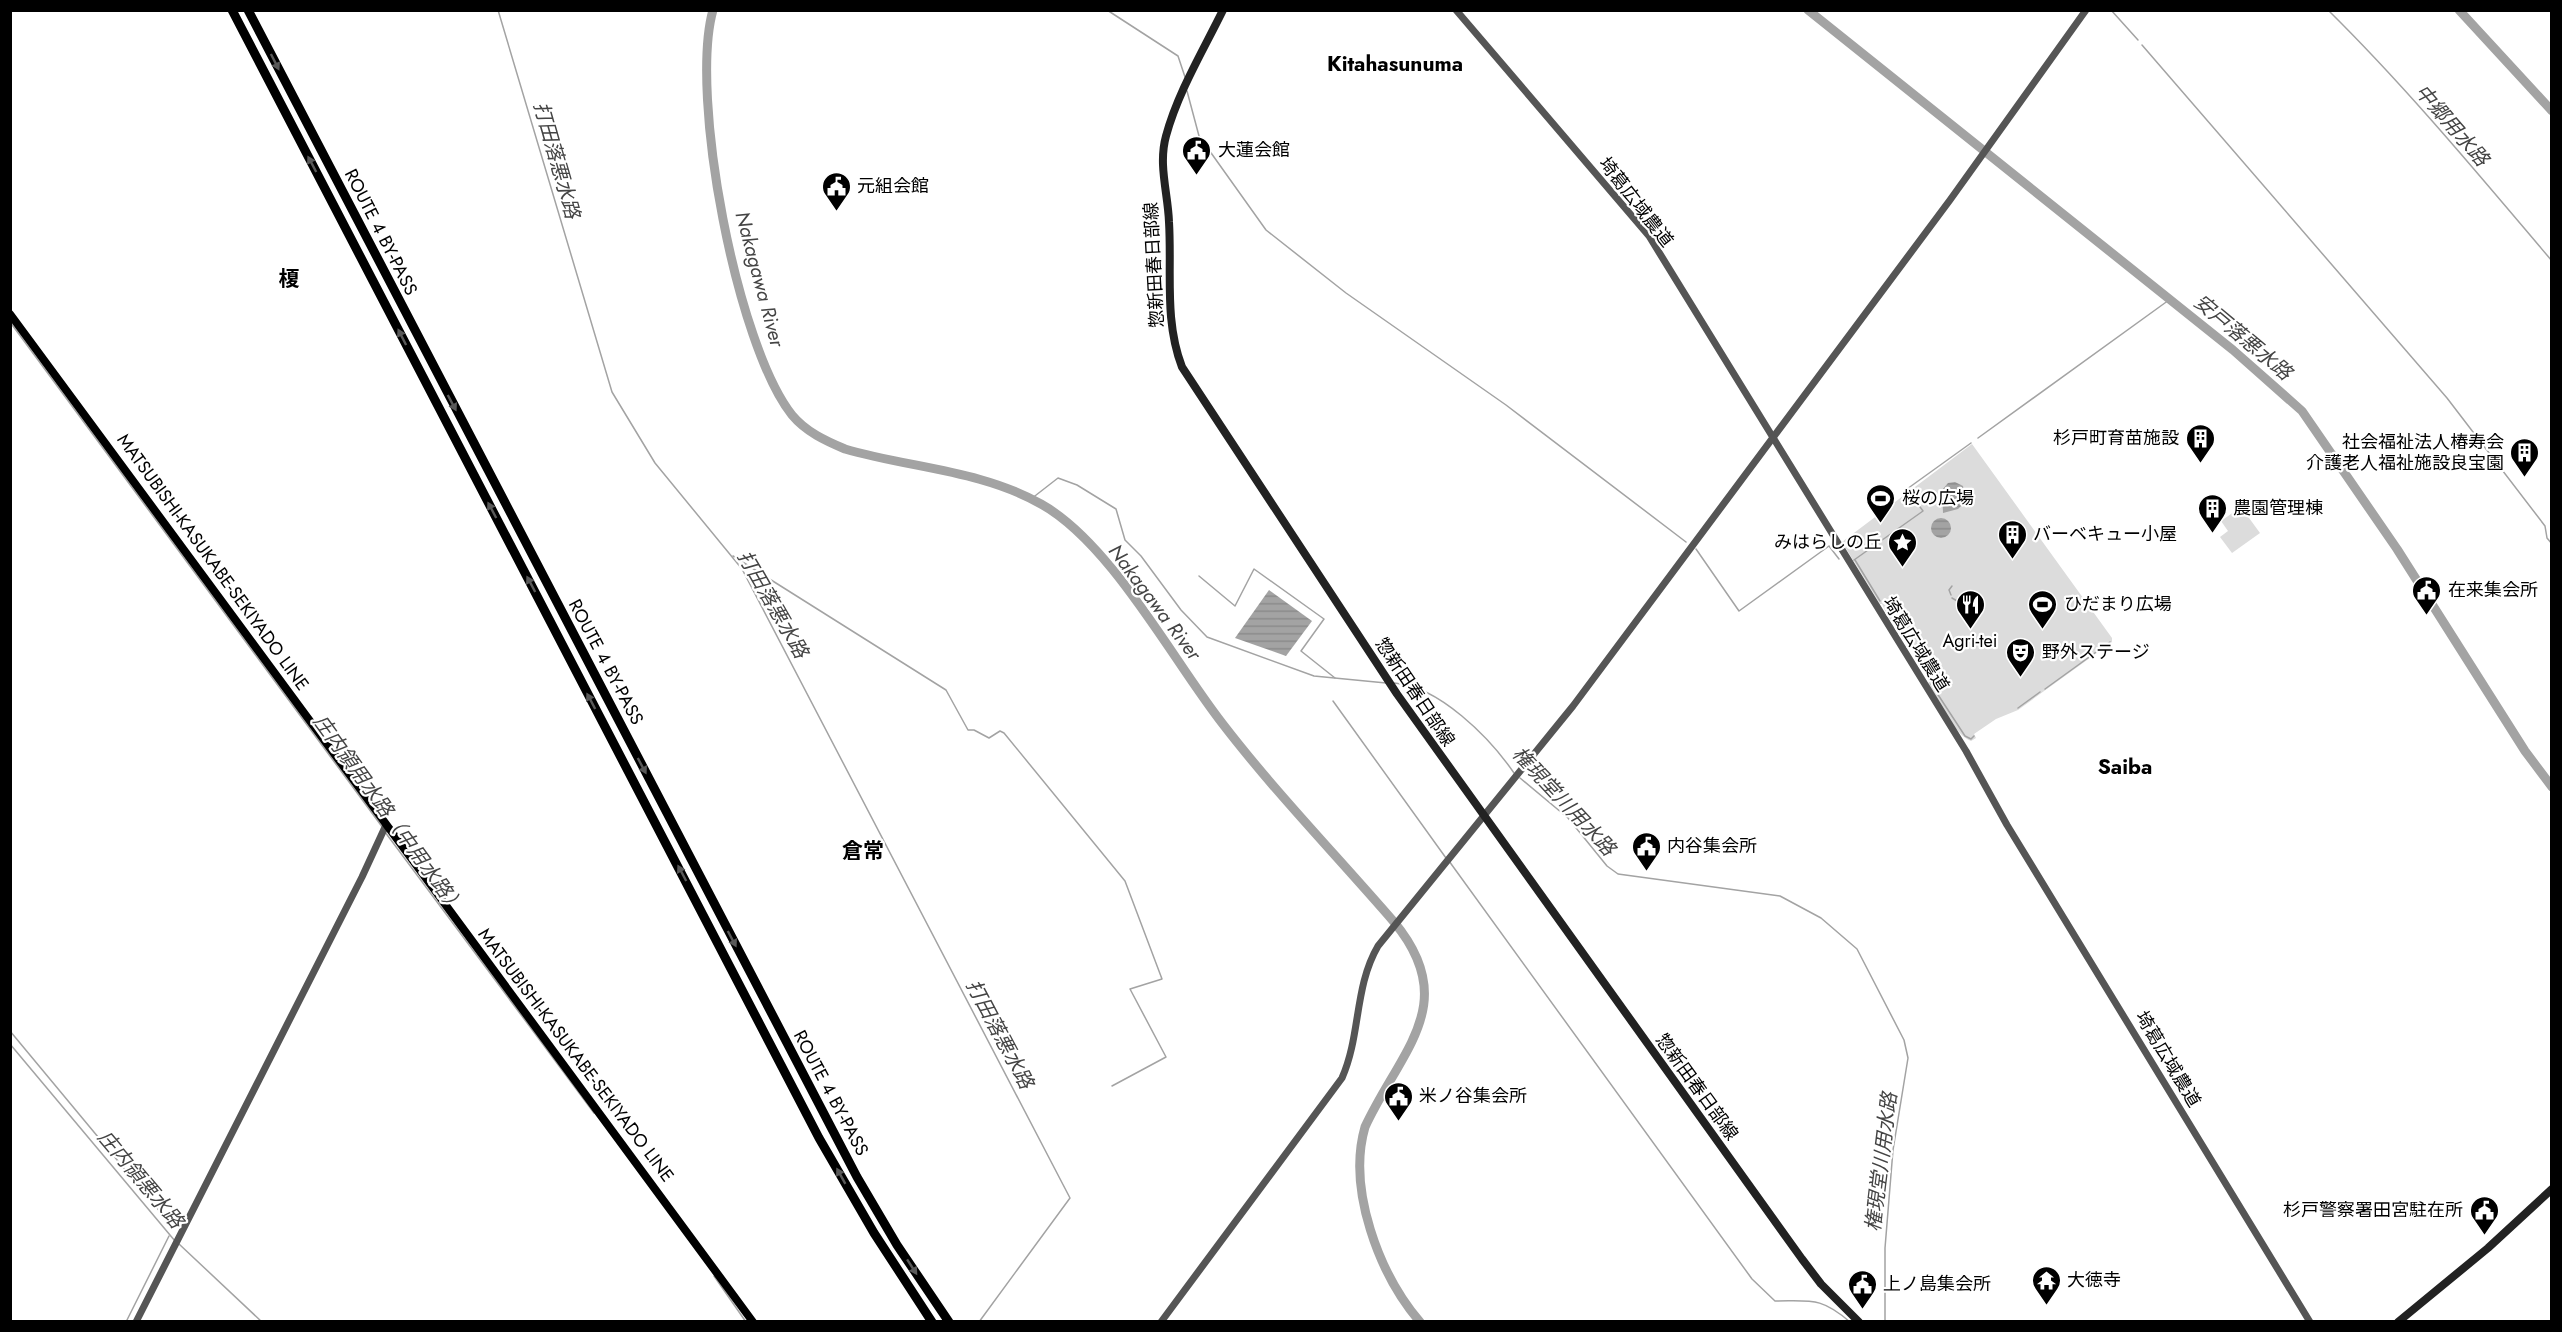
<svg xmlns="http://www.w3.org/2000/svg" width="2562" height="1332" font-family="Jost,'Noto Sans JP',sans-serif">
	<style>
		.green { fill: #dcdcdc }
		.water { fill: url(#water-rules) }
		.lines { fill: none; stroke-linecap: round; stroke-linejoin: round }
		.stream { stroke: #a3a3a3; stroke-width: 1.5 }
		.river { stroke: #a3a3a3; stroke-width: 9 }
		.tertiary { stroke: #555; stroke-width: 7 }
		.secondary { stroke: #222; stroke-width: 8 }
		.primary { stroke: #000; stroke-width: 8 }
		.trunk { stroke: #000; stroke-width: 9 }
		.oneway { fill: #595959 }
		.labels { text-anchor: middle; stroke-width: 4.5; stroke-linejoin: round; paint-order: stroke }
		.poi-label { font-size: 18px; fill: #000; stroke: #fff; text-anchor: start }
		.street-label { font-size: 18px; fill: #000; stroke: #fff }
		.water-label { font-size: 20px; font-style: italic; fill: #444; stroke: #fff }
		.quarter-label { font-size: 21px; font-weight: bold; fill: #000; stroke: #fff }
	</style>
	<defs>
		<pattern id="water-rules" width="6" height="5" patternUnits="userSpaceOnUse" patternTransform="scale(1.5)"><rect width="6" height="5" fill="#a3a3a3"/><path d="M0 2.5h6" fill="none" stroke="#8b8b8b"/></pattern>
	</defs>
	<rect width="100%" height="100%" fill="#fff"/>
	<g class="green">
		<path d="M1972,444L2112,638V642L2018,710L1996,719L1974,734L1976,738L1971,741C1955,735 1937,700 1928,684L1931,676C1917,651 1893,630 1882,604H1880L1842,542Z"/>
		<path d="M2241,507L2260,533L2232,553L2220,537L2228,531L2221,521Z"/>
	</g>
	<g class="water">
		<path d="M1955,482L1963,486L1966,501L1958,509L1943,513L1942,490L1948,483Z"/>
		<circle cx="1941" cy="528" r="10"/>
		<path d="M1269,590L1312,621L1286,656L1235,638Z"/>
	</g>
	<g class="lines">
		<g class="stream">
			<path d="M498,10L612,392L655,463L742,569L1070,1198L979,1322"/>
			<path d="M1107,10L1178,56L1185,77"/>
			<path d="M2111,10L2138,40"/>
			<path d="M2328,10C2408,89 2479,175 2552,261"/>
			<path d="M2142,45L2447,398L2545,526L2547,538L2552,544"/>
			<path d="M1187,91L1199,136L1266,230L1346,293L1506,405L1686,542"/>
			<path d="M10,322L383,828"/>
			<path d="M1978,438L2169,300"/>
			<path d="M1031,499L1058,478L1077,485L1116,509L1125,540L1141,556L1181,610L1207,637L1314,676L1386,683"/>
			<path d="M1696,549L1739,611L1829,546L1839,559"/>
			<path d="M733,556L946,690L968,730H974L989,738L1000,731L1004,733L1125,881L1162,979L1130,989L1166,1057L1112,1086"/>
			<path d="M1854,560L1923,511L1907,489L1971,443"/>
			<path d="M1855,560L1880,601"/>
			<path d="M1199,576L1235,606L1254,569L1324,619L1301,651L1335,678"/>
			<path d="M1951,595L1949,590L1952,586"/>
			<path d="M1952,598L1964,605L1962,610"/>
			<path d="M1394,683C1439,686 1490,738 1514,773"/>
			<path d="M1931,684L1965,736L1971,739L1974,736"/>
			<path d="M2045,689L2110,642"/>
			<path d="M1333,701L1446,858"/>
			<path d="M2018,708L2040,692"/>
			<path d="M1520,778L1568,818L1607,866L1618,874L1780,896L1821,918L1857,949L1904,1040L1908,1058L1893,1150L1885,1248V1322"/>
			<path d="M385,832L594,1113"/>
			<path d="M1449,861L1752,1279L1775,1301C1812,1301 1821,1297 1850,1322"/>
			<path d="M10,1031L167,1220"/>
			<path d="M10,1044L175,1241"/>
			<path d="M179,1244L262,1322"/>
			<path d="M714,1276L746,1322"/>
			<path d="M126,1322L169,1236"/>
		</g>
		<g class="river">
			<path d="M713,10C689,95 737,346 792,415C806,432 826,441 845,449C910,468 981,470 1041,504C1111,543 1172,659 1222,723C1275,792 1337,856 1394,922C1462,1004 1400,1051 1365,1127C1347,1189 1379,1274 1420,1322"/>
			<path d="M1808,10L2233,350L2302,411L2397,549L2525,751L2552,787"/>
			<path d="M2459,10L2552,111"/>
		</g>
		<g class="tertiary">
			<path d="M1456,10L1649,236L1966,751L2007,825L2310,1322"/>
			<path d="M136,1322L362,877L386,825"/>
			<path d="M1161,1322L1342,1078C1361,1035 1354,987 1378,946L1573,706L1950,200L2086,10"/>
		</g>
		<g class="secondary">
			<path d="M1223,10C1203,51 1178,92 1166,136C1158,165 1168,193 1169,222C1172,272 1164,320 1182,367L1397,694L1802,1259L1821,1284L1859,1322"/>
			<path d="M2398,1322L2488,1248L2552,1189"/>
		</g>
		<path class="primary" d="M10,314L753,1322"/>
		<g class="trunk">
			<path d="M232,10L819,1138L874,1233L932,1322"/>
			<path d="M248,10L857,1177L897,1245L949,1322"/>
		</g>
	</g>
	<defs><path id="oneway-solid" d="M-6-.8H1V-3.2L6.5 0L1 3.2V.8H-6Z" transform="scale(1.5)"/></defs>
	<g class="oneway">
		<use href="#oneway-solid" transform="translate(275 62) rotate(63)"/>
		<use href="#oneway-solid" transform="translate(312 164) rotate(-118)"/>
		<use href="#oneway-solid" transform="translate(402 337) rotate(-117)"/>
		<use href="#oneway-solid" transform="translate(452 403) rotate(62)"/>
		<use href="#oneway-solid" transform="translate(492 510) rotate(-118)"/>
		<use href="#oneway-solid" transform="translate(531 584) rotate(-118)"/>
		<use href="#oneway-solid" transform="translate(591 701) rotate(-118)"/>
		<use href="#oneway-solid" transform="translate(642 766) rotate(62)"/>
		<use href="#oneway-solid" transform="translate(682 873) rotate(-118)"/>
		<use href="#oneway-solid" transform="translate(732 939) rotate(62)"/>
		<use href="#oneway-solid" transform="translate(841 1176) rotate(-119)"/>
		<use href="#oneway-solid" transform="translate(912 1267) rotate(57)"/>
	</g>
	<defs>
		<symbol id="civic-pin" viewBox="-11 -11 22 30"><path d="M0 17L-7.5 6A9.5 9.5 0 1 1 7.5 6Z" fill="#000" stroke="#fff"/><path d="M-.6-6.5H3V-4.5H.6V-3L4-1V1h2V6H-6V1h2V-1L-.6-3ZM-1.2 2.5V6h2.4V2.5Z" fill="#fff"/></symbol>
		<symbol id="building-pin" viewBox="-11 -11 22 30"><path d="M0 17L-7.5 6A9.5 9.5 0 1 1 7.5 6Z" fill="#000" stroke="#fff"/><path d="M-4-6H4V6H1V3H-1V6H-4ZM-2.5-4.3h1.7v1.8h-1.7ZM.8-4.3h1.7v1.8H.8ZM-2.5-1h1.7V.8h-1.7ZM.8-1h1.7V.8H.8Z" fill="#fff"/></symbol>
		<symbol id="stadium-pin" viewBox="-11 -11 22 30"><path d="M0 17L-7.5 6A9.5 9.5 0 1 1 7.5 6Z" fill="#000" stroke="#fff"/><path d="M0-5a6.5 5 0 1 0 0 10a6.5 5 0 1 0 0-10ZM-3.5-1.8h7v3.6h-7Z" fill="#fff"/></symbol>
		<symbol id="sight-pin" viewBox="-11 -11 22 30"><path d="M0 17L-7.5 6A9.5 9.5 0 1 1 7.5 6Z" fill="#000" stroke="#fff"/><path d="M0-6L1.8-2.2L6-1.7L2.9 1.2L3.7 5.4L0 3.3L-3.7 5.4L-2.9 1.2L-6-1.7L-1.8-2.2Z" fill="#fff"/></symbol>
		<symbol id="restaurant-pin" viewBox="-11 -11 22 30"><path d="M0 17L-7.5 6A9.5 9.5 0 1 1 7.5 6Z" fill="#000" stroke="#fff"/><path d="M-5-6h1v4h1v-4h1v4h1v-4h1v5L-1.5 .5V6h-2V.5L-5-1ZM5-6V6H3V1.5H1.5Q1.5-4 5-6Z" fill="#fff"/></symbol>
		<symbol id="theatre-pin" viewBox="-11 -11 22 30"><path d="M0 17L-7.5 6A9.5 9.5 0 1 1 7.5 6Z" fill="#000" stroke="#fff"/><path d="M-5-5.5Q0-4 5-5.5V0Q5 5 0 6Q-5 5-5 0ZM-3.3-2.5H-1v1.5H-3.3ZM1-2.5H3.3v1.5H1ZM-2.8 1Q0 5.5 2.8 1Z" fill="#fff"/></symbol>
		<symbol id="temple-pin" viewBox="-11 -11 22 30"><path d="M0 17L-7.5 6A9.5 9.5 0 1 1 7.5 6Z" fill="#000" stroke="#fff"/><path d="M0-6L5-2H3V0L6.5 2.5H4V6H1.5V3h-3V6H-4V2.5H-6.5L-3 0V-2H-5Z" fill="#fff"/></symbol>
	</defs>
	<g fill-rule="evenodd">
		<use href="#civic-pin" x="1180" y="134" width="33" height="45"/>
		<use href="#civic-pin" x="820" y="170" width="33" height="45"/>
		<use href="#building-pin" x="2184" y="422" width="33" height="45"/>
		<use href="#building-pin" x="2508" y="436" width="33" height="45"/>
		<use href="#stadium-pin" x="1864" y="482" width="33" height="45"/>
		<use href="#building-pin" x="2196" y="492" width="33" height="45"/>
		<use href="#building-pin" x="1996" y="518" width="33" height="45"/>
		<use href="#sight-pin" x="1886" y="526" width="33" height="45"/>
		<use href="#civic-pin" x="2410" y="574" width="33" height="45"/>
		<use href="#restaurant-pin" x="1954" y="588" width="33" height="45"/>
		<use href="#stadium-pin" x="2026" y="588" width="33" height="45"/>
		<use href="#theatre-pin" x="2004" y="636" width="33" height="45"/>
		<use href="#civic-pin" x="1630" y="830" width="33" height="45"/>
		<use href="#civic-pin" x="1382" y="1080" width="33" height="45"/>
		<use href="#civic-pin" x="2468" y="1194" width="33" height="45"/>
		<use href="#temple-pin" x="2030" y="1264" width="33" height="45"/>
		<use href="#civic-pin" x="1846" y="1268" width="33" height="45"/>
	</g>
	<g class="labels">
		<g class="poi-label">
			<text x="1218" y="156">大蓮会館</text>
			<text x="857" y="192">元組会館</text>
			<text x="2179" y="444" text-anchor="end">杉戸町育苗施設</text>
			<text x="2504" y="448" text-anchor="end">社会福祉法人椿寿会<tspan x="2504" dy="21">介護老人福祉施設良宝園</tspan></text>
			<text x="1902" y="504">桜の広場</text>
			<text x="2233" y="514">農園管理棟</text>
			<text x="2033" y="540">バーベキュー小屋</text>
			<text x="1882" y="548" text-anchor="end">みはらしの丘</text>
			<text x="2448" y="596">在来集会所</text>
			<text x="2064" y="610">ひだまり広場</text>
			<text x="1970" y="647" text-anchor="middle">Agri-tei</text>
			<text x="2042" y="658">野外ステージ</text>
			<text x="1667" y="852">内谷集会所</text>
			<text x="1419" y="1102">米ノ谷集会所</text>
			<text x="2463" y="1216" text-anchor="end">杉戸警察署田宮駐在所</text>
			<text x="2067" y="1286">大徳寺</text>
			<text x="1883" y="1290">上ノ島集会所</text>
		</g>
		<g class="street-label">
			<text transform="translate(1636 202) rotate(52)" y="6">埼葛広域農道</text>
			<text transform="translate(381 232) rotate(63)" y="6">ROUTE 4 BY-PASS</text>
			<text transform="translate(1154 265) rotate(-93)" y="6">惣新田春日部線</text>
			<text transform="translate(213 562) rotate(54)" y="6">MATSUBISHI-KASUKABE-SEKIYADO LINE</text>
			<text transform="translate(1916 644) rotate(58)" y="6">埼葛広域農道</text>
			<text transform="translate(606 662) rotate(62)" y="6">ROUTE 4 BY-PASS</text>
			<text transform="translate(1415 692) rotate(56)" y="6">惣新田春日部線</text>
			<text transform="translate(576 1055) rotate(53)" y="6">MATSUBISHI-KASUKABE-SEKIYADO LINE</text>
			<text transform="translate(2168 1059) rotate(59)" y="6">埼葛広域農道</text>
			<text transform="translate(1697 1087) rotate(54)" y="6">惣新田春日部線</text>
			<text transform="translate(831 1093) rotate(62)" y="6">ROUTE 4 BY-PASS</text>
		</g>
		<g class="water-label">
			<text transform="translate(2452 125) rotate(49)" y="7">中郷用水路</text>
			<text transform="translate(557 160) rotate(74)" y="7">打田落悪水路</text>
			<text transform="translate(760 279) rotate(75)" y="7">Nakagawa River</text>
			<text transform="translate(2243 337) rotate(40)" y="7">安戸落悪水路</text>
			<text transform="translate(1155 602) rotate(53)" y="7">Nakagawa River</text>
			<text transform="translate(773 604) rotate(60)" y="7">打田落悪水路</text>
			<text transform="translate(1564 801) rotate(47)" y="7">権現堂川用水路</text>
			<text transform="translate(389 814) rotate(54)" y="7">庄内領用水路（中用水路）</text>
			<text transform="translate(1000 1034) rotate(62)" y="7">打田落悪水路</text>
			<text transform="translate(1881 1162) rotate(-83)" y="7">権現堂川用水路</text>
			<text transform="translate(141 1179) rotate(50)" y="7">庄内領悪水路</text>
		</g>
		<g class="quarter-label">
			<text x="1395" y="71">Kitahasunuma</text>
			<text x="289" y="286">榎</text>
			<text x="2125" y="774">Saiba</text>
			<text x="863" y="858">倉常</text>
		</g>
	</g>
	<rect width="2562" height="1332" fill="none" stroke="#000000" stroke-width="24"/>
</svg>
